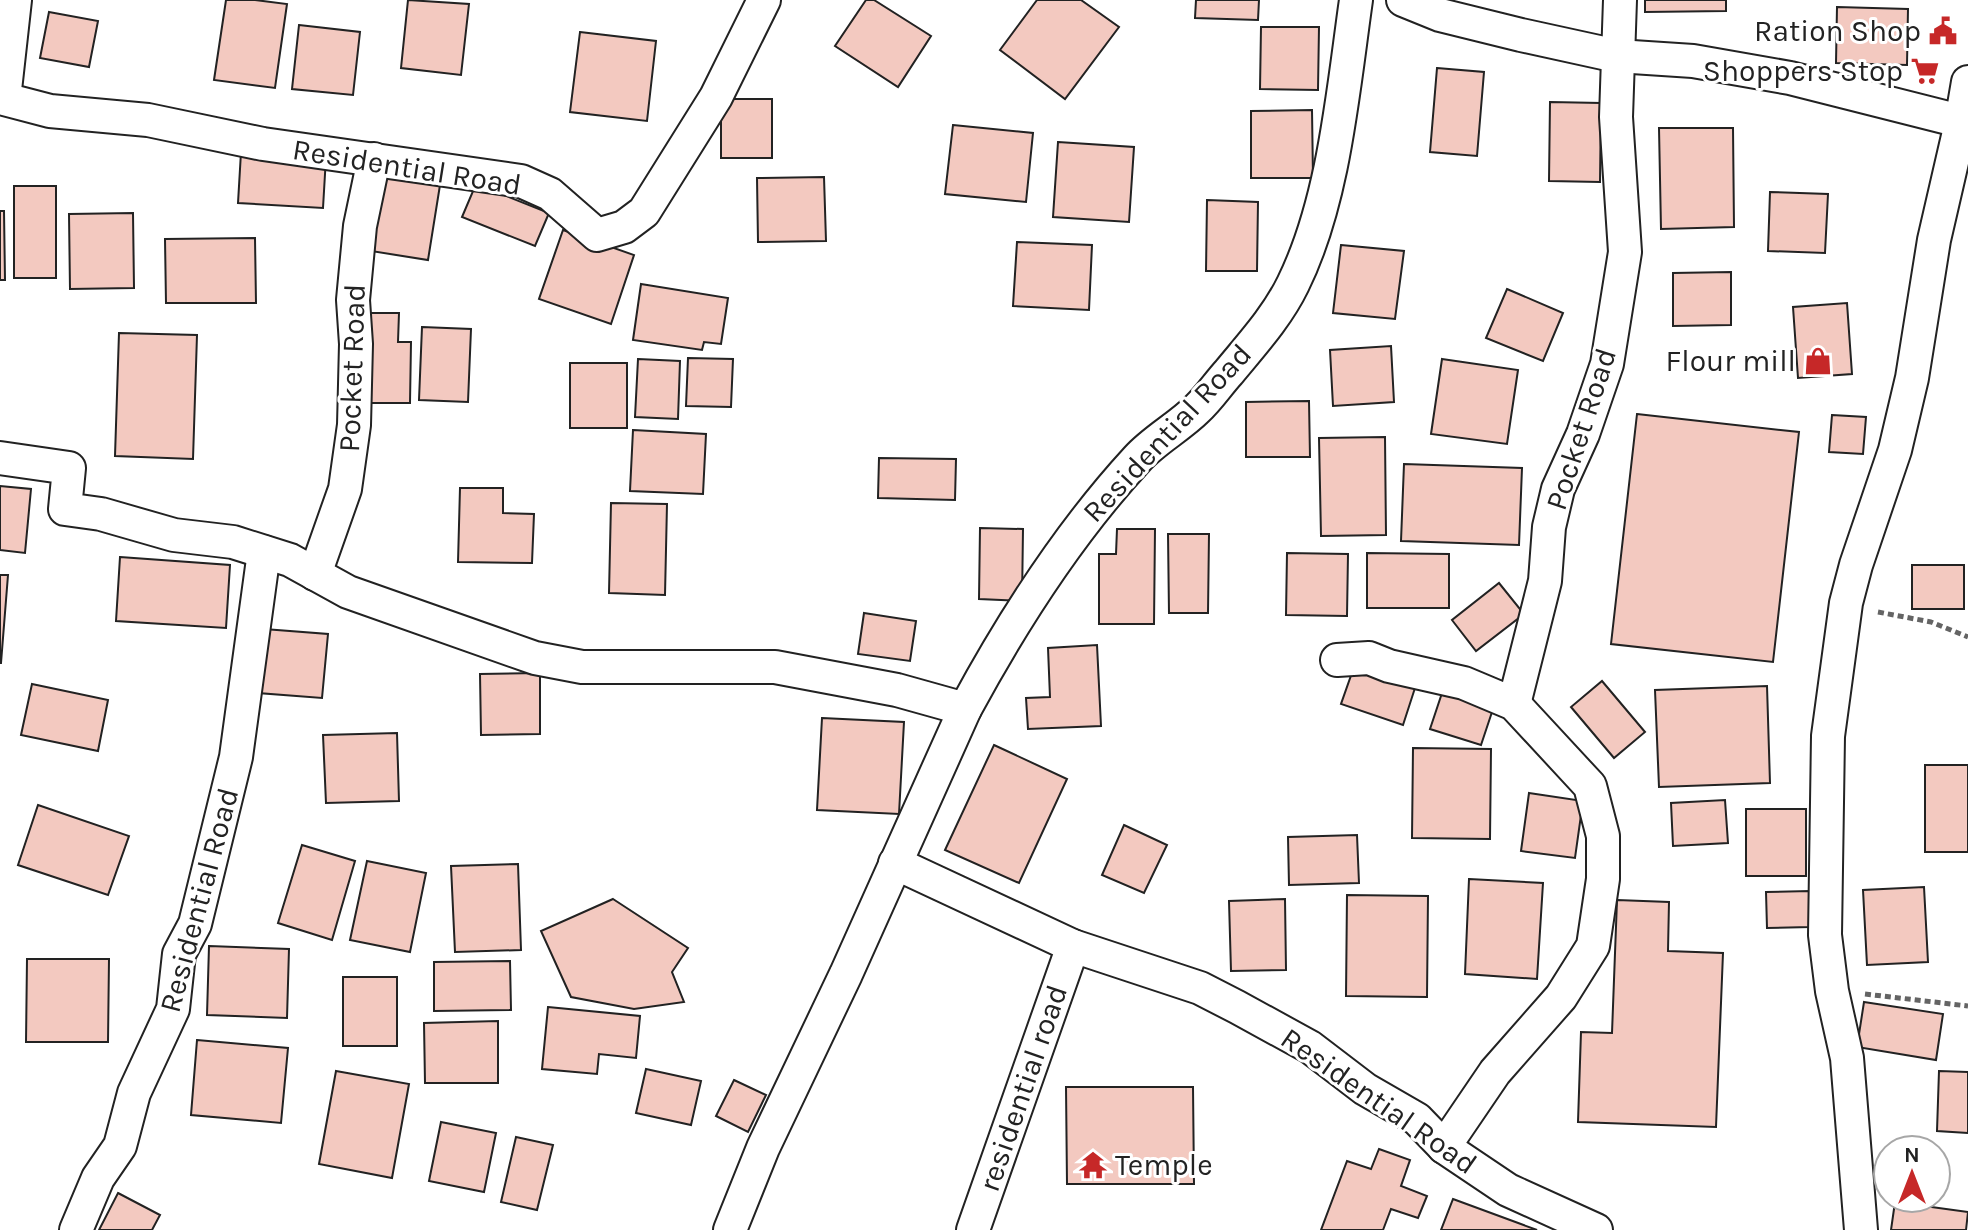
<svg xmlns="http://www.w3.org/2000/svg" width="1968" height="1230" font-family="Karla,sans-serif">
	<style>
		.building { fill: #f3c9c0; stroke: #222; stroke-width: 2 }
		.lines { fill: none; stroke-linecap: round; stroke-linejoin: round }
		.street-casing { stroke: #222; stroke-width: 36 }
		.path { stroke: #646464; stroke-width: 5; stroke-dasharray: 6 4; stroke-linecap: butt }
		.street { stroke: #fff; stroke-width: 32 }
		.labels { text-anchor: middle; stroke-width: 6; stroke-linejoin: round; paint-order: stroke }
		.poi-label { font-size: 30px; fill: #222; stroke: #fff; text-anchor: end }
		.street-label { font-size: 30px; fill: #222; stroke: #fff }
	</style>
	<rect width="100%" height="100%" fill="#fff"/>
	<g class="building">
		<path d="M226,0H255L287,4L275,88L214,80Z"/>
		<path d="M408,0L469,4L461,75L401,68Z"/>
		<path d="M866,0H874L931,36L898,87L835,46Z"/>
		<path d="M1037,0H1081L1119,27L1065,99L1000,50Z"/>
		<path d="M1196,0H1259L1258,20L1195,18Z"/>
		<path d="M1645,0H1726V11L1645,12Z"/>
		<path d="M1837,7L1908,9L1907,65L1836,63Z"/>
		<path d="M49,12L98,21L89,67L40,58Z"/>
		<path d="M299,25L360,32L353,95L292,89Z"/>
		<path d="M1261,27H1319L1318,90L1260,89Z"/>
		<path d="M580,32L656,41L647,121L570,112Z"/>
		<path d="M1437,68L1484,72L1477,156L1430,152Z"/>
		<rect x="721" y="99" width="51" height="59"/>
		<path d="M1550,102L1601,103L1600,182L1549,181Z"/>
		<path d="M1312,110L1313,178H1251V111Z"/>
		<path d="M953,125L1033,133L1026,202L945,194Z"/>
		<path d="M1659,128H1733L1734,227L1661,229Z"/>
		<path d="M1058,142L1134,147L1129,222L1053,217Z"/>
		<path d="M241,152L326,157L323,208L238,203Z"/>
		<path d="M384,176L440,185L428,260L371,251Z"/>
		<path d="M824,177L826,241L758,242L757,178Z"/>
		<path d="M476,184L549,213L535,246L462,217Z"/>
		<rect x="14" y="186" width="42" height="92"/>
		<path d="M1770,192L1828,194L1825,253L1768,251Z"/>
		<path d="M1207,200L1258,202L1257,271H1206Z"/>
		<path d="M0,211H4L5,280H0Z"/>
		<path d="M133,213L134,288L70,289L69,214Z"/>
		<path d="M563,230L634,255L611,324L539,299Z"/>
		<path d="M255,238L256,303H166L165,239Z"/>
		<path d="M1017,242L1092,245L1089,310L1013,306Z"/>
		<path d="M1341,245L1404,251L1395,319L1333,313Z"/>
		<path d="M1731,272V325L1673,326V273Z"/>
		<path d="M641,284L728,298L721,344L704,342L702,350L633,340Z"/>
		<path d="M1507,289L1563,313L1543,361L1486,338Z"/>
		<path d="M1847,303L1852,374L1798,378L1793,307Z"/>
		<path d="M366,313H399L398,342H411L410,403H364Z"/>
		<path d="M422,327L471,329L468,402L419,400Z"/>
		<path d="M119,333L197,335L193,459L115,456Z"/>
		<path d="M1391,346L1394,402L1333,406L1330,350Z"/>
		<path d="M688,358L733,359L731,407L686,406Z"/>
		<path d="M638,359L680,361L678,419L635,417Z"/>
		<path d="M1442,359L1518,370L1507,444L1431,434Z"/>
		<rect x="570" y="363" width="57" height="65"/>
		<path d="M1309,401L1310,457H1246V402Z"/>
		<path d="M1637,414L1799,432L1773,662L1611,644Z"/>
		<path d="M1832,415L1866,417L1863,454L1829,452Z"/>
		<path d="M633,430L706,434L703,494L630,491Z"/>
		<path d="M1385,437L1386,535L1321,536L1319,438Z"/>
		<path d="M879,458L956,459L955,500L878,498Z"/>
		<path d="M1404,464L1522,468L1519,545L1401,541Z"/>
		<path d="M0,486L31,489L25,553L0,550Z"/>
		<path d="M460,488H503V513L534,514L532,563L458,562Z"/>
		<path d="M611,503L667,504L665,595L609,593Z"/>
		<path d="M980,528L1023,529L1022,601L979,599Z"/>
		<path d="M1117,529H1155L1154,624H1099V554H1116Z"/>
		<path d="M1168,534H1209L1208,613H1169Z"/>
		<path d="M1287,553L1348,554L1347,616L1286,615Z"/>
		<path d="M1367,553L1449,554V608H1367Z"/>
		<path d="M120,557L230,565L226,628L116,621Z"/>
		<rect x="1912" y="565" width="52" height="44"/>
		<path d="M0,575H8L1,663H0Z"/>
		<path d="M1499,583L1524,614L1476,651L1452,620Z"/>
		<path d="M864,613L916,621L910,661L858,654Z"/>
		<path d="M264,629L328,634L322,698L258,693Z"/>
		<path d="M1097,645L1101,726L1028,729L1026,698L1050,697L1048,648Z"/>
		<path d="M1354,667L1415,688L1403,725L1341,704Z"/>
		<path d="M540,673V734L481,735L480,674Z"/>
		<path d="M1602,681L1645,732L1614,758L1571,707Z"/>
		<path d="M32,684L108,700L98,751L21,735Z"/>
		<path d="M1767,686L1770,783L1659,787L1655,690Z"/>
		<path d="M1443,690L1494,706L1481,745L1430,729Z"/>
		<path d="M822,718L904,722L899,814L817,810Z"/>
		<path d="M397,733L399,801L326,803L323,735Z"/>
		<path d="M994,745L1067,779L1019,883L945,850Z"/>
		<path d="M1413,748L1491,749L1490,839L1412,838Z"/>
		<rect x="1925" y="765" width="43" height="87"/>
		<path d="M1529,793L1583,801L1575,858L1521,851Z"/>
		<path d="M1725,800L1728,843L1673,846L1671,803Z"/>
		<path d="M38,805L129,836L108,895L18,865Z"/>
		<rect x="1746" y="809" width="60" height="67"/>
		<path d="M1124,825L1167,845L1144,893L1102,875Z"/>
		<path d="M1357,835L1359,883L1289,885L1288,837Z"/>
		<path d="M302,845L355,861L332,940L278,923Z"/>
		<path d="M367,861L426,873L410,952L350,940Z"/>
		<path d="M518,864L521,950L455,952L451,866Z"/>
		<path d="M1469,879L1543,883L1537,979L1465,974Z"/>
		<path d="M1924,887L1928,962L1867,965L1863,890Z"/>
		<path d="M1810,891V927L1767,928L1766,892Z"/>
		<path d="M1347,895L1428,896L1427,997L1346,996Z"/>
		<path d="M613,899L688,948L672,972L684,1002L634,1009L571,997L541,931Z"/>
		<path d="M1285,899L1286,970L1231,971L1229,901Z"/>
		<path d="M1617,900L1669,902L1668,951L1723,953L1716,1127L1578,1122L1581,1032L1612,1033Z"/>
		<path d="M209,946L289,949L287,1018L207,1015Z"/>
		<path d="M27,959H109L108,1042H26Z"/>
		<path d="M510,961L511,1010L434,1011V962Z"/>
		<rect x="343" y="977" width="54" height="69"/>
		<path d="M1864,1002L1943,1014L1936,1060L1857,1047Z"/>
		<path d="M548,1007L640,1016L636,1058L599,1054L597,1074L542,1069Z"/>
		<path d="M498,1021V1083H425L424,1023Z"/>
		<path d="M197,1040L288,1048L281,1123L191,1115Z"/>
		<path d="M646,1069L701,1081L691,1125L636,1113Z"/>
		<path d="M336,1071L409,1084L392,1178L319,1164Z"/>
		<path d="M1939,1071L1968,1072V1133L1937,1131Z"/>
		<path d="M734,1080L766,1095L748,1132L716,1116Z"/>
		<path d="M1066,1087H1193L1194,1184H1067Z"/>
		<path d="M441,1122L496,1133L484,1192L429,1181Z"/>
		<path d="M516,1137L553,1145L537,1210L501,1202Z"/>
		<path d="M1379,1149L1410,1160L1401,1186L1427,1196L1418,1218L1391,1209L1383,1230H1321L1347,1161L1371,1169Z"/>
		<path d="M118,1193L160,1215L152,1230H99Z"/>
		<path d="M1453,1199L1537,1230H1441Z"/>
		<path d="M1895,1202L1968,1212L1966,1230H1891Z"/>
	</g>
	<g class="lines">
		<defs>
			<g id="street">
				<path d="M15,0L4,99L50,111L148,120L263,144L521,181L550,194L597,235L624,227L644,212L716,97L764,0"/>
				<path d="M1403,0L1440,15L1521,35L1617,56L1693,61L1790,78L1968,123"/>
				<path d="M0,458L69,468L65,509L101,514L174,535L233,542L290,560L348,592L535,658L582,667H775L897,690L965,709C1013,620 1068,534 1137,459C1154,440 1179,427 1197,409C1209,398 1218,384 1229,372C1252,344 1277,317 1293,284C1334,201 1343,91 1356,0"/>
				<path d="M315,574L345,489L354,425L356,344L353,300L360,226L374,159"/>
				<path d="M1337,660L1369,658L1389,666L1464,683L1514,704L1590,786L1603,836V879L1593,946L1561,997L1495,1072L1444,1147"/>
				<path d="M1514,704L1545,581L1549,527L1558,489L1583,434L1607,364L1625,252L1616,117L1620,0"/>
				<path d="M895,863L1073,946L1200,988L1237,1007L1310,1047L1365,1089L1417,1119L1444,1147L1508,1190L1596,1230"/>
				<path d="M76,1230L98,1178L120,1146L134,1093L173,1009L179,954L195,924L236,757L264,552"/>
				<path d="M730,1230L763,1148L846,974L965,709"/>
				<path d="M973,1230L1073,946"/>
				<path d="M1861,1230L1847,1058L1832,991L1825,935L1828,736L1846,603L1856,565L1895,450L1912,378L1934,240L1961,123L1968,82"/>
			</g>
		</defs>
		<use href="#street" class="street-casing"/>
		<g class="path">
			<path d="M1878,612L1931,622L1968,637"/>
			<path d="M1865,994L1968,1006"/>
		</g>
		<use href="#street" class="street"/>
	</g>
	<defs>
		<symbol id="civic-bare" viewBox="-9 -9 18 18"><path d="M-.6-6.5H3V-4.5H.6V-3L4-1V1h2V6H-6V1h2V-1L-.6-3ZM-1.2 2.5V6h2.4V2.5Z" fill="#c62828" stroke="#fff" stroke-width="2.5" paint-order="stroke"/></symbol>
		<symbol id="supermarket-bare" viewBox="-9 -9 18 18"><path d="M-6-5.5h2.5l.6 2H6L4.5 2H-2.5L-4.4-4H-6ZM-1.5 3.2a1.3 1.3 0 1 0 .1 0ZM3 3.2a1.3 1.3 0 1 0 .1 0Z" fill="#c62828" stroke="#fff" stroke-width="2.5" paint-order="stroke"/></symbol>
		<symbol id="shop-bare" viewBox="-9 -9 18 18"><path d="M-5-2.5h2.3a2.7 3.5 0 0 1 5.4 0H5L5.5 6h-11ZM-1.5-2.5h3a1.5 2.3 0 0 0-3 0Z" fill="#c62828" stroke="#fff" stroke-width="2.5" paint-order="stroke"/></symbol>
		<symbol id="temple-bare" viewBox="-9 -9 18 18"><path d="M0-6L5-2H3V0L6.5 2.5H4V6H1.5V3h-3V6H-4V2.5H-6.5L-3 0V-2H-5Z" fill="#c62828" stroke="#fff" stroke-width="2.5" paint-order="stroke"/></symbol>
	</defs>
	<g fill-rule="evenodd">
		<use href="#civic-bare" x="1923" y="11" width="40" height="40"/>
		<use href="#supermarket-bare" x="1905" y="51" width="40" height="40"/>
		<use href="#shop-bare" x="1798" y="341" width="40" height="40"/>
		<use href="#temple-bare" x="1073" y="1145" width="40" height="40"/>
	</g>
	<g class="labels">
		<g class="poi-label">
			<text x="1921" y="41">Ration Shop</text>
			<text x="1903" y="81">Shoppers Stop</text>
			<text x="1796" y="371">Flour mill</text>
			<text x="1115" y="1175" text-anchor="start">Temple</text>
		</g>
		<g class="street-label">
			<text transform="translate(407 167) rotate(9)" y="10">Residential Road</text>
			<text transform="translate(352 368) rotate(-88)" y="10">Pocket Road</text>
			<text transform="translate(1581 429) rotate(-72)" y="10">Pocket Road</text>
			<text transform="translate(1167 433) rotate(-47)" y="10">Residential Road</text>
			<text transform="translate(199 900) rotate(-75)" y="10">Residential Road</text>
			<text transform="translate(1023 1088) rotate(-71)" y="10">residential road</text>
			<text transform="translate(1379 1101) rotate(35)" y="10">Residential Road</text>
		</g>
	</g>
	<g transform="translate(1912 1174)"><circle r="38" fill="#ffffff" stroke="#a7a7a7" stroke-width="2"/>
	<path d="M0-6L14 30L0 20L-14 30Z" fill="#c62828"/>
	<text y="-12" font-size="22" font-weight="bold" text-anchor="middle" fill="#222222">N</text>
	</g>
</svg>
